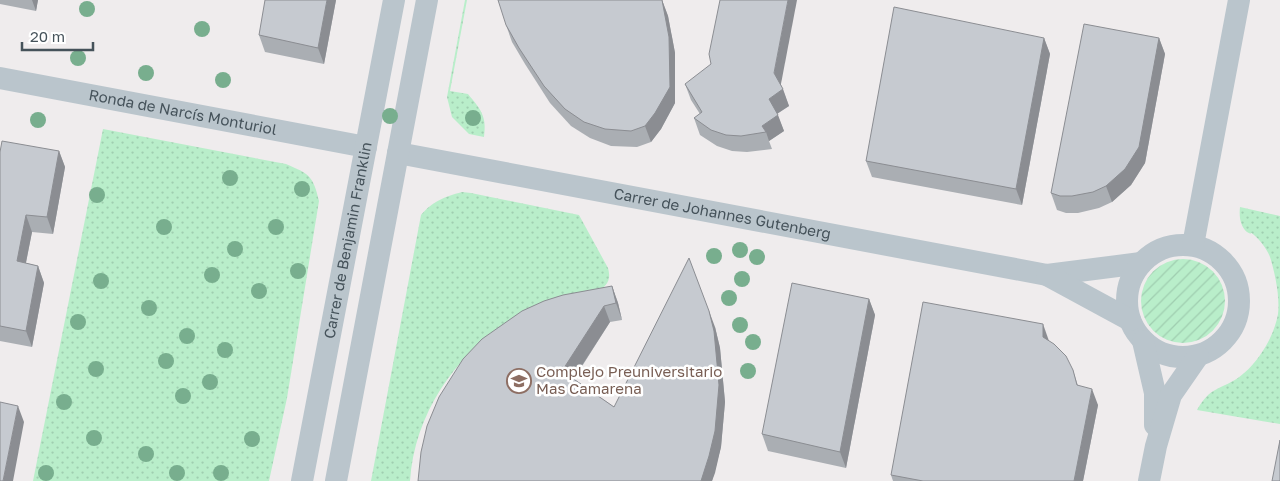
<svg xmlns="http://www.w3.org/2000/svg" width="1280" height="481" font-family="'Golos Text',sans-serif">
	<style>
		.grass { fill: url(#grass-dots) }
		.garden { fill: url(#garden-furrows) }
		.lines { fill: none; stroke-linecap: round; stroke-linejoin: round }
		.minor { stroke: #bac5cc; stroke-width: 22 }
		.tree { fill: #78ae8e }
		.wall { fill: #aaaeb3 }
		.shaded-wall { fill: #8b8d92 }
		.building { fill: #c6cad0; stroke: #8b8d92 }
		.labels { text-anchor: middle; stroke-width: 5; stroke-linejoin: round; paint-order: stroke }
		.street-label { font-size: 15px; fill: #45525a; stroke: #fff }
		.education-label { font-size: 15px; fill: #785e54; stroke: #fff; text-anchor: start }
	</style>
	<defs>
		<pattern id="grass-dots" width="8" height="8" patternUnits="userSpaceOnUse" patternTransform="scale(1.25)"><rect width="8" height="8" fill="#b9eeca"/><path d="M2 2h.1M6 6h.1" fill="none" stroke="#a0ceb0" stroke-width="1.8" stroke-linecap="round"/></pattern>
		<pattern id="garden-furrows" width="10" height="10" patternUnits="userSpaceOnUse" patternTransform="scale(1.25)"><rect width="10" height="10" fill="#b9eeca"/><path d="M-1 1l2-2M0 10L10 0M9 11l2-2" fill="none" stroke="#a0ceb0"/></pattern>
	</defs>
	<rect width="100%" height="100%" fill="#efeced"/>
	<g class="grass">
		<path d="M465,0H467L450,91L468,94C481,110 487,116 484,137L469,134L452,117L447,97Z"/>
		<path d="M103,129L286,164C309,174 313,175 319,201L287,398L269,481H33Z"/>
		<path d="M462,192L471,193L579,215L608,268C610,276 610,281 603,288C588,292 571,297 555,302C547,304 538,306 530,310C464,342 415,407 410,481H371L421,215C433,201 444,197 462,192Z"/>
		<path d="M1240,207L1280,216V424L1197,410C1211,386 1218,391 1238,378C1258,364 1274,337 1278,314C1280,296 1275,273 1270,257C1267,249 1260,240 1254,235C1249,230 1254,236 1247,232C1240,226 1239,216 1240,207Z"/>
	</g>
	<circle class="garden" cx="1183" cy="301" r="42"/>
	<g class="lines">
		<g class="minor">
			<path id="s1" d="M0,78L366,147"/>
			<path id="s2" d="M398,153L1047,275L1141,263"/>
			<circle cx="1183" cy="301" r="56"/>
			<path d="M1193,245L1239,0"/>
			<path d="M1047,275L1130,320"/>
			<path d="M1143,341L1155,393V425"/>
			<path id="s3" d="M302,481L394,0"/>
			<path d="M336,481L427,0"/>
			<path d="M1149,481L1156,446L1171,395L1198,356"/>
		</g>
	</g>
	<g class="tree">
		<circle cx="87" cy="9" r="8"/>
		<circle cx="202" cy="29" r="8"/>
		<circle cx="78" cy="58" r="8"/>
		<circle cx="146" cy="73" r="8"/>
		<circle cx="223" cy="80" r="8"/>
		<circle cx="390" cy="116" r="8"/>
		<circle cx="473" cy="118" r="8"/>
		<circle cx="38" cy="120" r="8"/>
		<circle cx="230" cy="178" r="8"/>
		<circle cx="302" cy="189" r="8"/>
		<circle cx="97" cy="195" r="8"/>
		<circle cx="164" cy="227" r="8"/>
		<circle cx="276" cy="227" r="8"/>
		<circle cx="235" cy="249" r="8"/>
		<circle cx="740" cy="250" r="8"/>
		<circle cx="714" cy="256" r="8"/>
		<circle cx="757" cy="257" r="8"/>
		<circle cx="298" cy="271" r="8"/>
		<circle cx="212" cy="275" r="8"/>
		<circle cx="742" cy="279" r="8"/>
		<circle cx="101" cy="281" r="8"/>
		<circle cx="259" cy="291" r="8"/>
		<circle cx="729" cy="298" r="8"/>
		<circle cx="149" cy="308" r="8"/>
		<circle cx="78" cy="322" r="8"/>
		<circle cx="740" cy="325" r="8"/>
		<circle cx="187" cy="336" r="8"/>
		<circle cx="753" cy="342" r="8"/>
		<circle cx="225" cy="350" r="8"/>
		<circle cx="166" cy="361" r="8"/>
		<circle cx="96" cy="369" r="8"/>
		<circle cx="748" cy="371" r="8"/>
		<circle cx="210" cy="382" r="8"/>
		<circle cx="183" cy="396" r="8"/>
		<circle cx="64" cy="402" r="8"/>
		<circle cx="94" cy="438" r="8"/>
		<circle cx="252" cy="439" r="8"/>
		<circle cx="146" cy="454" r="8"/>
		<circle cx="46" cy="473" r="8"/>
		<circle cx="177" cy="473" r="8"/>
		<circle cx="221" cy="473" r="8"/>
	</g>
	<g class="wall">
		<path d="M0,0H38L36,11L0,4Z"/>
		<path d="M336,0L324,64L265,52L259,35Z"/>
		<path d="M662,0L668,16L675,53V103L661,129L651,142L637,147L611,146L590,138L571,126L550,103L525,64L512,42L506,25Z"/>
		<path d="M1044,38L1050,54L1022,205L872,177L866,161Z"/>
		<path d="M1159,38L1165,54L1145,163L1131,185L1112,202L1099,208L1078,213H1066L1057,210L1051,193Z"/>
		<path d="M685,84L781,85L789,106L777,114L784,131L769,141L772,149L747,152L732,151L717,146L700,135L694,118L700,114L691,100Z"/>
		<path d="M59,151L65,167L53,234L32,232L26,263L38,266L44,283L32,347L0,341V152Z"/>
		<path d="M612,286L618,303L622,320L610,322L574,379L614,407L715,327L720,348L725,402L721,447L712,481H418Z"/>
		<path d="M869,299L875,315L846,468L768,451L762,434Z"/>
		<path d="M1049,341L1073,370L1078,386L1098,405L1083,481H893L891,475Z"/>
	</g>
	<g class="shaded-wall">
		<path d="M32,0H38L36,11Z"/>
		<path d="M327,0H336L324,64L318,48Z"/>
		<path d="M662,0L668,16L675,53V103L661,129L651,142L645,126Z"/>
		<path d="M788,0H797L780,89L774,73Z"/>
		<path d="M1044,38L1050,54L1022,205L1016,189Z"/>
		<path d="M1159,38L1165,54L1145,163L1131,185L1112,202L1106,186Z"/>
		<path d="M783,89L789,106L775,115L769,99Z"/>
		<path d="M778,115L784,131L769,141L766,132L762,126Z"/>
		<path d="M59,151L65,167L53,234L47,217Z"/>
		<path d="M26,215L32,232L23,277L17,261Z"/>
		<path d="M38,266L44,283L32,347L26,331Z"/>
		<path d="M612,286L618,303L622,320L616,303Z"/>
		<path d="M869,299L875,315L846,468L840,452Z"/>
		<path d="M604,306L610,322L568,387L562,371Z"/>
		<path d="M709,311L715,327L720,348L725,402L721,447L715,473L712,481H701Z"/>
		<path d="M1043,324L1049,341V354L1043,337Z"/>
		<path d="M1092,389L1098,405L1083,481H1074Z"/>
		<path d="M18,406L24,422L13,481H3Z"/>
	</g>
	<g class="building">
		<path d="M265,0H327L318,48L259,35Z"/>
		<path d="M498,0H662L669,37L670,87L655,113L645,126L631,131L605,129L584,122L565,109L544,86L519,48L506,25Z"/>
		<path d="M720,0H788L774,73L783,89L769,99L778,115L762,126L766,132L741,136L726,135L711,130L694,118L702,112L685,84L711,64L709,54Z"/>
		<path d="M894,7L1044,38L1016,189L866,161Z"/>
		<path d="M1084,24L1159,38L1139,147L1125,169L1106,186L1093,192L1072,196H1060L1051,193Z"/>
		<path d="M2,141L59,151L47,217L26,215L17,261L38,266L26,331L0,326V152Z"/>
		<path d="M689,258L709,311L714,331L719,385L715,431L709,456L701,481H418L421,452L427,426L439,397L463,359L482,339L522,311L544,301L563,295L612,286L616,303L604,306L562,371L614,407Z"/>
		<path d="M792,283L869,299L840,452L762,434Z"/>
		<path d="M923,302L1043,324V337L1054,344L1066,356L1073,370L1077,385L1092,389L1074,481H923L891,475Z"/>
		<path d="M0,402L18,406L3,481H0Z"/>
		<path d="M1280,440V481H1272Z"/>
	</g>
	<defs>
		<symbol id="university-ring" viewBox="-11 -11 22 22"><circle r="9.5" fill="#fff" stroke="#8d6e63" stroke-width="1.5"/><path d="M0-5L7-2L0 1L-7-2ZM-4 1L0 2.5L4 1V4Q0 6-4 4Z" fill="#8d6e63"/></symbol>
	</defs>
	<g fill-rule="evenodd">
		<use href="#university-ring" x="505" y="367" width="28" height="28"/>
	</g>
	<g class="labels">
		<g class="street-label">
			<text dy="5" stroke="none"><textPath href="#s1" startOffset="186">Ronda de Narcís Monturiol</textPath></text>
			<text dy="5" stroke="none"><textPath href="#s2" startOffset="330">Carrer de Johannes Gutenberg</textPath></text>
			<text dy="5" stroke="none"><textPath href="#s3" startOffset="245">Carrer de Benjamin Franklin</textPath></text>
		</g>
		<g class="education-label">
			<text x="536" y="377">Complejo Preuniversitario<tspan x="536" dy="17">Mas Camarena</tspan></text>
		</g>
	</g>
	<path d="M22 42v8h71v-8" fill="none" stroke="#45525a" stroke-width="2.5"/>
	<text x="30" y="42" font-size="15" fill="#45525a" stroke="#ffffff" stroke-width="4" paint-order="stroke">20 m</text>
</svg>
